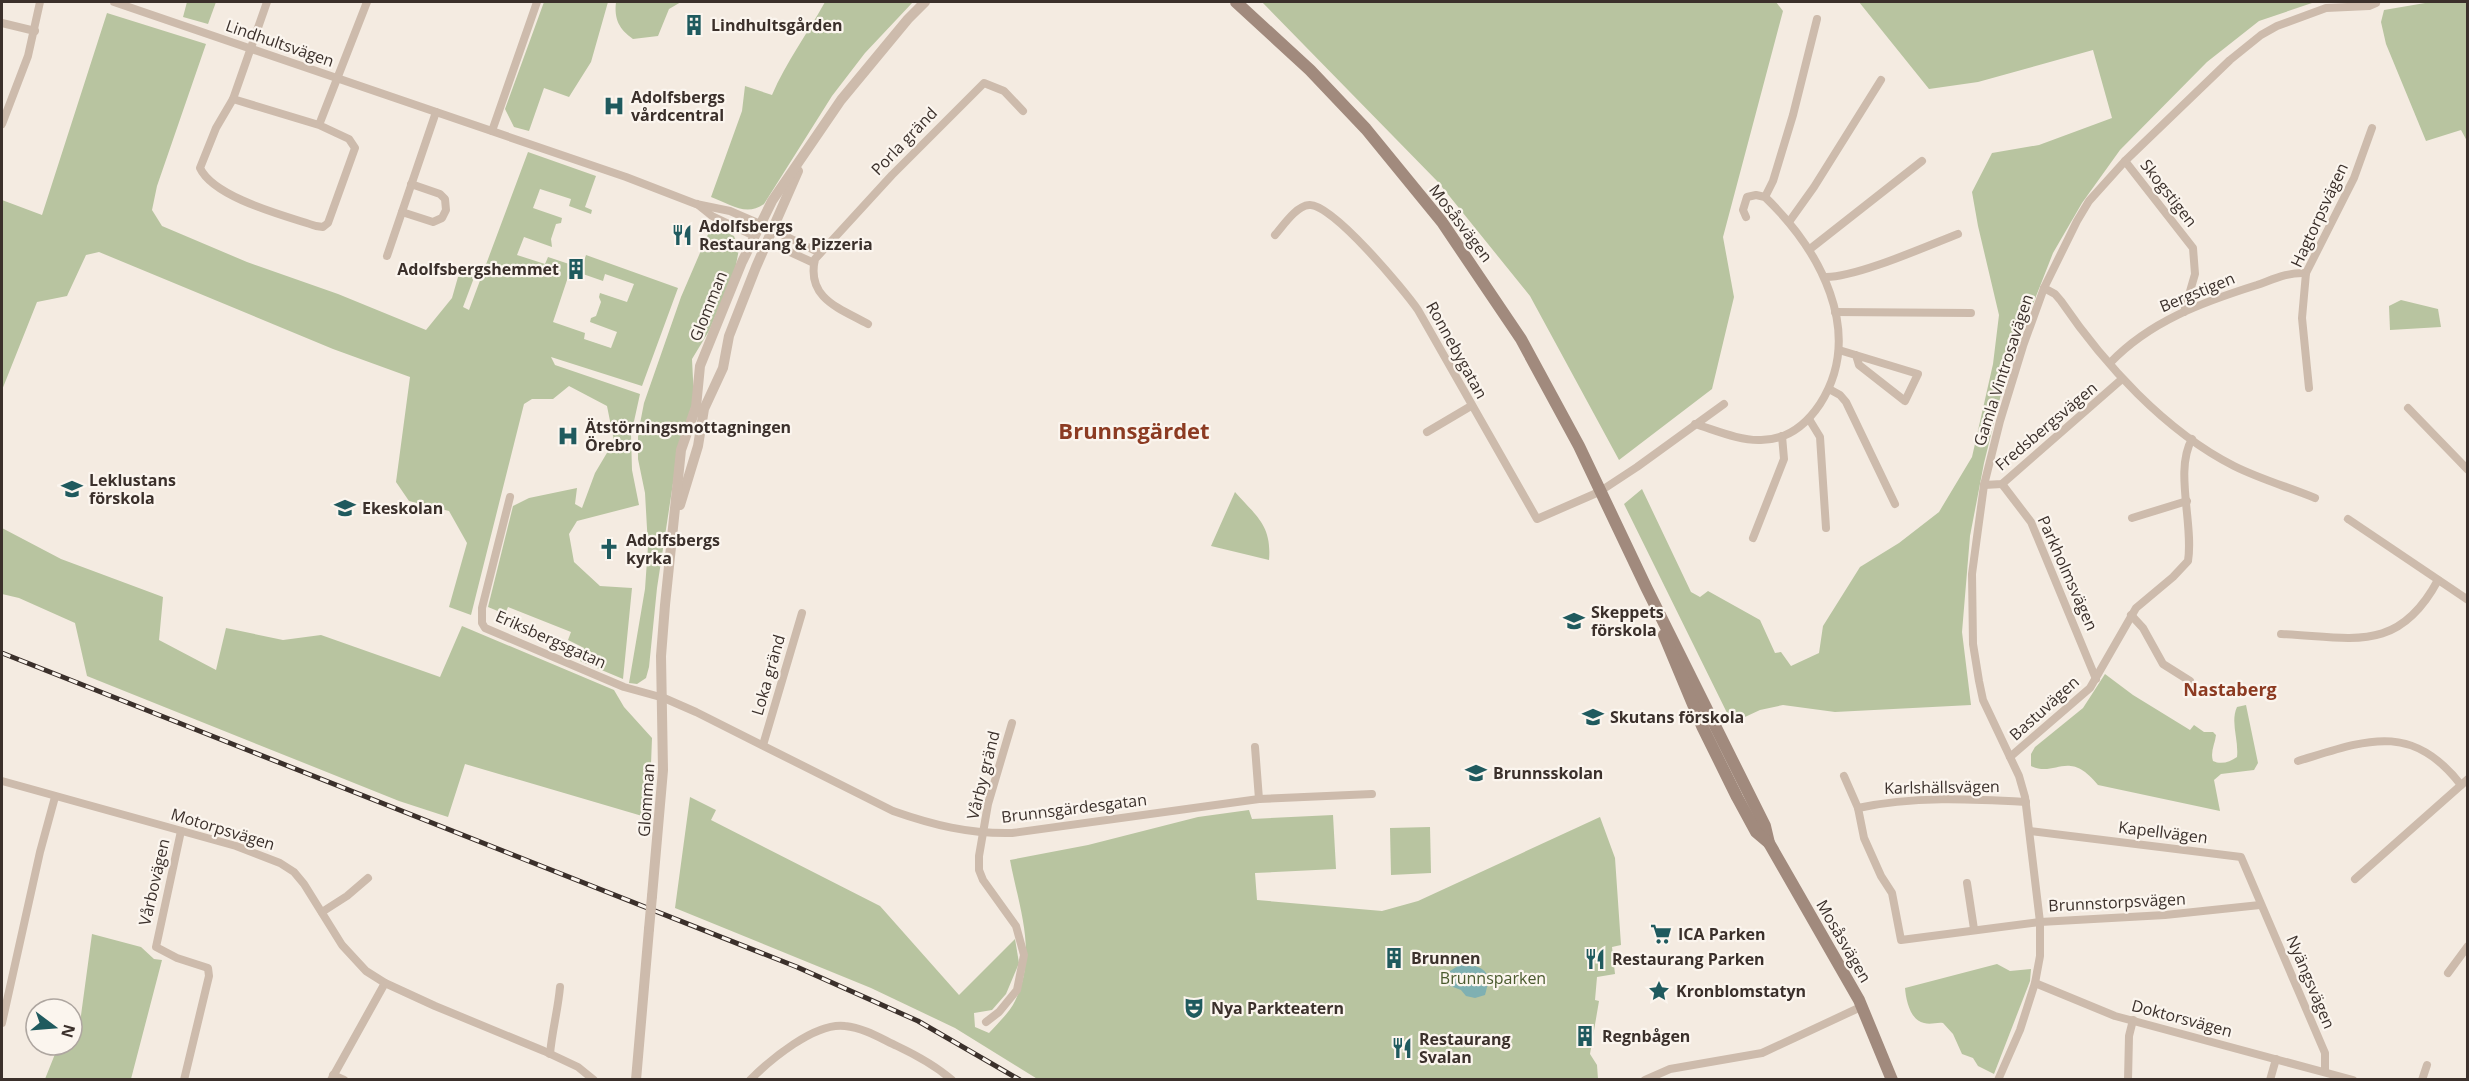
<svg xmlns="http://www.w3.org/2000/svg" width="2469" height="1081" font-family="'Open Sans',sans-serif">
	<style>
		.green { fill: #b8c4a0 }
		.water { fill: #7fb0b2 }
		.lines { fill: none; stroke-linecap: round; stroke-linejoin: round }
		.minor { stroke: #cdbbac; stroke-width: 8 }
		.tertiary { stroke: #cdbbac; stroke-width: 10 }
		.secondary { stroke: #a18a7d; stroke-width: 12 }
		.rail-casing { stroke: #3b302b; stroke-width: 5 }
		.rail { stroke: #fbf5ee; stroke-width: 3; stroke-dasharray: 9; stroke-linecap: butt }
		.tertiary-bridge { stroke: #cdbbac; stroke-width: 10 }
		.labels { text-anchor: middle; stroke-width: 4.5; stroke-linejoin: round; paint-order: stroke }
		.poi-label { font-size: 16px; font-weight: bold; fill: #3b302b; stroke: #fbf5ee; text-anchor: start }
		.street-label { font-size: 16px; fill: #3b302b; stroke: #fbf5ee }
		.park-label { font-size: 16px; fill: #4a5a2e; stroke: #fbf5ee }
		.neighbourhood-label { font-size: 18px; font-weight: bold; fill: #8c3b22; stroke: #fbf5ee }
		.district-label { font-size: 22px; font-weight: bold; fill: #8c3b22; stroke: #fbf5ee }
	</style>
	<rect width="100%" height="100%" fill="#f4ebe1"/>
	<g class="green">
		<path d="M187,2H216L208,24L183,17Z"/>
		<path d="M544,2H608L591,62L569,97L544,88L529,131L514,127L505,109Z"/>
		<path d="M616,2H681L669,9L658,36L633,39C619,29 614,19 616,2Z"/>
		<path d="M825,2H913L865,53L832,96L764,204C746,217 730,204 711,197L742,111L745,86L772,95C786,62 808,33 825,2Z"/>
		<path d="M1262,2H1776L1783,11L1723,237L1734,297L1712,389L1619,460L1530,296L1438,182Z"/>
		<path d="M1859,2H2315L2259,21L2207,62L2120,150L2082,203L2053,253L2007,370L1984,463L1970,536L1962,632L1971,705L1835,712L1783,705L1760,710L1732,723L1624,504L1642,489L1691,592L1700,597L1708,591L1760,620L1775,653L1781,652L1791,666L1819,653L1823,626L1860,567L1899,543L1939,512L1972,457L1993,364L1999,315L1978,226L1972,192L1992,153L2039,145L2112,118L2093,50L1978,82L1929,89Z"/>
		<path d="M2431,2H2467V141L2461,130L2426,141L2386,44L2381,22L2384,10Z"/>
		<path d="M107,13L206,44L157,186L152,210L162,226L247,262L338,294L426,330L452,298L458,277L475,275L463,307L469,310L528,152L596,176L585,207L592,210L591,214L569,206L571,199L540,189L533,208L562,218L561,223L556,224L551,239L552,247L524,237L517,255L545,264L548,257L572,265L553,322L585,333L584,339L611,348L617,332L590,322L591,318L596,316L601,302L599,297L600,293L627,302L634,284L605,274L603,281L580,273L586,255L678,288L642,386L551,357L555,365L640,394L631,435L632,470L639,505L577,521L569,534L574,562L600,586L632,588L623,679L580,661L584,648L568,640L571,632L508,607L505,614L488,607L513,506L529,498L577,488L575,504L582,508L595,473L614,441L607,406L569,386L553,399H532L524,404L471,615L449,607L467,543L449,511L409,501L396,482L410,377L333,349L99,252L86,255L67,296L37,302L2,390V200L42,215Z"/>
		<path d="M712,225L734,236L739,249L735,270L709,331L692,359L694,399L679,444L657,588L649,667L646,678L637,684L629,683L645,589L648,546L645,493L638,459V434L644,403L681,297Z"/>
		<path d="M2401,300L2438,309L2441,327L2390,330L2389,306Z"/>
		<path d="M1235,492C1256,516 1272,525 1269,560L1211,546Z"/>
		<path d="M2,528L61,559L163,597L159,640L216,670L226,628L283,640L321,635L440,677L462,626L614,690L624,707L652,738L649,818L465,764L448,817L399,801L87,676L75,623L19,598L2,594Z"/>
		<path d="M2105,674L2133,695L2190,730L2194,725L2204,732H2213L2216,735C2215,744 2210,752 2213,761C2221,765 2230,762 2237,757C2239,740 2230,722 2237,707L2246,705L2258,763L2254,770L2221,774L2214,780L2220,811L2098,785C2068,748 2056,778 2031,766V754L2035,747L2083,708Z"/>
		<path d="M690,797L716,810L711,820L880,906L959,995L1015,939L1019,963L1006,994L992,1010L974,1013L975,1027L989,1033C998,1023 1010,1012 1015,1001C1038,954 1019,908 1010,860L1088,845L1198,817L1249,810L1252,819L1333,815L1336,869L1255,873L1257,900L1382,911L1418,901L1600,817L1615,858L1621,945L1612,947L1615,974L1597,977L1595,1000L1599,1001L1590,1054L1597,1065L1598,1079L1039,1080L955,1028L871,988L675,908Z"/>
		<path d="M1430,827L1431,873L1391,875L1390,828Z"/>
		<path d="M92,934L141,947L154,959L162,960L131,1079H45L55,1054L72,1045L79,1030Z"/>
		<path d="M1997,964L2010,971L2031,969L2030,981L1994,1074L1978,1066L1973,1058L1962,1054L1953,1034L1943,1023C1937,1022 1931,1025 1924,1023C1910,1020 1906,1000 1905,988Z"/>
	</g>
	<path class="water" d="M1461,964C1484,966 1493,971 1485,995L1475,998L1466,996L1461,990L1448,985L1450,971Z"/>
	<g class="lines">
		<g class="minor">
			<path d="M114,2L626,177L696,204L730,211L760,224"/>
			<path d="M2,23L35,31"/>
			<path d="M233,99L267,2"/>
			<path d="M2,124L28,56L40,2"/>
			<path d="M319,125L233,99L216,128L200,168C214,198 286,216 316,226L323,227L328,223L355,148L349,139L319,125L367,2"/>
			<path d="M492,131L537,2"/>
			<path d="M2125,161L2193,248L2195,274L2184,312"/>
			<path d="M1765,197L1773,181L1793,115L1817,19"/>
			<path d="M697,204L712,216L754,236"/>
			<path d="M402,212L433,222L442,218L446,210L445,199L440,194L411,184"/>
			<path d="M1789,222L1814,187L1881,80"/>
			<path d="M773,230L820,253"/>
			<path d="M1275,235C1283,226 1296,206 1309,205C1331,202 1405,291 1418,310L1537,519L1599,492L1637,467L1724,404"/>
			<path d="M768,242L814,263"/>
			<path d="M1810,249L1922,161"/>
			<path d="M387,256L436,112"/>
			<path d="M1825,277C1855,278 1927,246 1958,234"/>
			<path d="M2044,288L2055,294L2061,301C2104,364 2165,431 2234,466C2260,479 2288,487 2315,498"/>
			<path d="M1835,312L1971,313"/>
			<path d="M868,324C839,308 806,298 815,259L892,175L984,83L1004,91L1023,111"/>
			<path d="M1839,350L1918,374L1905,401L1859,365L1856,355"/>
			<path d="M2110,363C2150,321 2203,302 2257,285C2274,279 2288,272 2306,273"/>
			<path d="M2309,388L2302,318L2306,273L2354,178L2372,128"/>
			<path d="M1829,389L1840,395L1846,402L1895,504"/>
			<path d="M2408,408L2468,470"/>
			<path d="M1809,419L1820,437L1826,528"/>
			<path d="M1695,424C1715,430 1740,441 1761,440C1787,440 1806,425 1820,404C1866,332 1819,249 1765,197L1756,195L1747,197L1743,210L1746,217"/>
			<path d="M1427,432L1471,406"/>
			<path d="M2002,484L2031,522L2096,679"/>
			<path d="M1984,485L2002,484L2122,379"/>
			<path d="M510,497L482,608V623L485,628L624,687L664,698L696,712L893,811C933,825 969,834 1012,833L1259,799L1372,794"/>
			<path d="M2132,518L2187,501"/>
			<path d="M2348,519L2468,600"/>
			<path d="M1753,538L1784,459L1782,436"/>
			<path d="M2131,615L2143,628L2163,664L2190,681"/>
			<path d="M2281,634C2351,637 2398,655 2438,580"/>
			<path d="M763,745L802,613"/>
			<path d="M1255,747L1259,799"/>
			<path d="M2010,757L2090,688L2136,608L2173,577L2188,561C2194,525 2174,470 2192,439"/>
			<path d="M2298,761C2364,741 2411,720 2461,785"/>
			<path d="M1844,776L1858,808L1864,838L1881,876L1892,893L1901,940L2040,922L2165,915L2260,905"/>
			<path d="M2,781L236,846L280,863L294,872L304,884L342,945L366,971L385,983L435,1006L544,1051L578,1067L594,1080"/>
			<path d="M1858,808C1912,796 1971,799 2026,802"/>
			<path d="M181,831L156,947L177,958L208,968L209,976L184,1080"/>
			<path d="M2030,831L2241,857L2325,1053V1072"/>
			<path d="M2355,879L2468,779"/>
			<path d="M1967,883L1974,929"/>
			<path d="M322,912L347,896L368,878"/>
			<path d="M2448,973L2468,946"/>
			<path d="M2035,983L2115,1016L2353,1080"/>
			<path d="M986,1022L999,1012L1017,990L1024,955L1016,926L983,880L979,870V856L988,804L1012,723"/>
			<path d="M2,1023L40,852L55,797"/>
			<path d="M550,1054C552,1031 558,1010 560,987"/>
			<path d="M333,1075L344,1080"/>
			<path d="M331,1080L385,983"/>
			<path d="M750,1080C770,1060 815,1022 845,1026C864,1028 880,1038 897,1046C916,1055 936,1066 952,1080"/>
			<path d="M1645,1080L1670,1069L1762,1053L1863,1006"/>
			<path d="M1998,1080L2020,1030L2035,983L2040,956V922L2025,797L2019,776L1983,700L1979,681L1973,644L1972,574L1984,485L2000,421L2023,346L2044,288L2077,221L2089,201L2125,161L2230,60L2261,35L2277,26L2326,8L2369,6L2376,3"/>
			<path d="M2128,1080L2129,1036L2133,1020"/>
			<path d="M2270,1080L2276,1059"/>
			<path d="M2422,1080L2427,1065"/>
		</g>
		<g class="tertiary">
			<path d="M680,505L698,446L704,409L723,368L729,336L756,267L798,171"/>
			<path d="M652,896L663,770L661,656L665,605L681,450L696,407L700,366L742,262L772,201L841,100L908,19L925,2"/>
			<path d="M636,1080L649,929"/>
		</g>
		<g class="secondary">
			<path d="M1236,2L1310,70L1366,129L1442,222L1521,339L1579,446L1647,589L1765,826L1769,843L1859,1000L1892,1080"/>
			<path d="M1664,635L1702,726L1737,797L1756,832L1769,843"/>
		</g>
		<defs>
			<path id="rail" d="M2,653L797,967L918,1021L1020,1080"/>
		</defs>
		<use href="#rail" class="rail-casing"/>
		<use href="#rail" class="rail"/>
		<path class="tertiary-bridge" d="M649,929L652,896"/>
	</g>
	<defs>
		<symbol id="building-bare" viewBox="-9 -9 18 18"><path d="M-4-6H4V6H1V3H-1V6H-4ZM-2.5-4.3h1.7v1.8h-1.7ZM.8-4.3h1.7v1.8H.8ZM-2.5-1h1.7V.8h-1.7ZM.8-1h1.7V.8H.8Z" fill="#1f5a5e" stroke="#fbf5ee" stroke-width="2.5" paint-order="stroke"/></symbol>
		<symbol id="hospital-bare" viewBox="-9 -9 18 18"><path d="M-5-5h3v3.5h4V-5h3V5h-3V1.5h-4V5h-3Z" fill="#1f5a5e" stroke="#fbf5ee" stroke-width="2.5" paint-order="stroke"/></symbol>
		<symbol id="restaurant-bare" viewBox="-9 -9 18 18"><path d="M-5-6h1v4h1v-4h1v4h1v-4h1v5L-1.5 .5V6h-2V.5L-5-1ZM5-6V6H3V1.5H1.5Q1.5-4 5-6Z" fill="#1f5a5e" stroke="#fbf5ee" stroke-width="2.5" paint-order="stroke"/></symbol>
		<symbol id="school-bare" viewBox="-9 -9 18 18"><path d="M0-5L7-2L0 1L-7-2ZM-4 1L0 2.5L4 1V4Q0 6-4 4Z" fill="#1f5a5e" stroke="#fbf5ee" stroke-width="2.5" paint-order="stroke"/></symbol>
		<symbol id="church-bare" viewBox="-9 -9 18 18"><path d="M-1.2-6h2.4v3.5h3.3v2.4h-3.3V6h-2.4V-.1h-3.3v-2.4h3.3Z" fill="#1f5a5e" stroke="#fbf5ee" stroke-width="2.5" paint-order="stroke"/></symbol>
		<symbol id="supermarket-bare" viewBox="-9 -9 18 18"><path d="M-6-5.5h2.5l.6 2H6L4.5 2H-2.5L-4.4-4H-6ZM-1.5 3.2a1.3 1.3 0 1 0 .1 0ZM3 3.2a1.3 1.3 0 1 0 .1 0Z" fill="#1f5a5e" stroke="#fbf5ee" stroke-width="2.5" paint-order="stroke"/></symbol>
		<symbol id="sight-bare" viewBox="-9 -9 18 18"><path d="M0-6L1.8-2.2L6-1.7L2.9 1.2L3.7 5.4L0 3.3L-3.7 5.4L-2.9 1.2L-6-1.7L-1.8-2.2Z" fill="#1f5a5e" stroke="#fbf5ee" stroke-width="2.5" paint-order="stroke"/></symbol>
		<symbol id="theatre-bare" viewBox="-9 -9 18 18"><path d="M-5-5.5Q0-4 5-5.5V0Q5 5 0 6Q-5 5-5 0ZM-3.3-2.5H-1v1.5H-3.3ZM1-2.5H3.3v1.5H1ZM-2.8 1Q0 5.5 2.8 1Z" fill="#1f5a5e" stroke="#fbf5ee" stroke-width="2.5" paint-order="stroke"/></symbol>
	</defs>
	<g fill-rule="evenodd">
		<use href="#building-bare" x="679" y="10" width="30" height="30"/>
		<use href="#hospital-bare" x="599" y="91" width="30" height="30"/>
		<use href="#restaurant-bare" x="667" y="220" width="30" height="30"/>
		<use href="#building-bare" x="561" y="254" width="30" height="30"/>
		<use href="#hospital-bare" x="553" y="421" width="30" height="30"/>
		<use href="#school-bare" x="57" y="474" width="30" height="30"/>
		<use href="#school-bare" x="330" y="493" width="30" height="30"/>
		<use href="#church-bare" x="594" y="534" width="30" height="30"/>
		<use href="#school-bare" x="1559" y="606" width="30" height="30"/>
		<use href="#school-bare" x="1578" y="702" width="30" height="30"/>
		<use href="#school-bare" x="1461" y="758" width="30" height="30"/>
		<use href="#supermarket-bare" x="1646" y="919" width="30" height="30"/>
		<use href="#building-bare" x="1379" y="943" width="30" height="30"/>
		<use href="#restaurant-bare" x="1580" y="944" width="30" height="30"/>
		<use href="#sight-bare" x="1644" y="976" width="30" height="30"/>
		<use href="#theatre-bare" x="1179" y="993" width="30" height="30"/>
		<use href="#building-bare" x="1570" y="1021" width="30" height="30"/>
		<use href="#restaurant-bare" x="1387" y="1033" width="30" height="30"/>
	</g>
	<g class="labels">
		<g class="poi-label">
			<text x="711" y="31">Lindhultsgården</text>
			<text x="631" y="103">Adolfsbergs<tspan x="631" dy="18">vårdcentral</tspan></text>
			<text x="699" y="232">Adolfsbergs<tspan x="699" dy="18">Restaurang &amp; Pizzeria</tspan></text>
			<text x="559" y="275" text-anchor="end">Adolfsbergshemmet</text>
			<text x="585" y="433">Ätstörningsmottagningen<tspan x="585" dy="18">Örebro</tspan></text>
			<text x="89" y="486">Leklustans<tspan x="89" dy="18">förskola</tspan></text>
			<text x="362" y="514">Ekeskolan</text>
			<text x="626" y="546">Adolfsbergs<tspan x="626" dy="18">kyrka</tspan></text>
			<text x="1591" y="618">Skeppets<tspan x="1591" dy="18">förskola</tspan></text>
			<text x="1610" y="723">Skutans förskola</text>
			<text x="1493" y="779">Brunnsskolan</text>
			<text x="1678" y="940">ICA Parken</text>
			<text x="1411" y="964">Brunnen</text>
			<text x="1612" y="965">Restaurang Parken</text>
			<text x="1676" y="997">Kronblomstatyn</text>
			<text x="1211" y="1014">Nya Parkteatern</text>
			<text x="1602" y="1042">Regnbågen</text>
			<text x="1419" y="1045">Restaurang<tspan x="1419" dy="18">Svalan</tspan></text>
		</g>
		<g class="street-label">
			<text transform="translate(280 43) rotate(19)" y="6">Lindhultsvägen</text>
			<text transform="translate(904 141) rotate(-46)" y="6">Porla gränd</text>
			<text transform="translate(2169 193) rotate(52)" y="6">Skogstigen</text>
			<text transform="translate(2319 215) rotate(-65)" y="6">Hagtorpsvägen</text>
			<text transform="translate(1461 223) rotate(53)" y="6">Mosåsvägen</text>
			<text transform="translate(2197 292) rotate(-22)" y="6">Bergstigen</text>
			<text transform="translate(708 306) rotate(-68)" y="6">Glomman</text>
			<text transform="translate(1457 350) rotate(61)" y="6">Ronnebygatan</text>
			<text transform="translate(2003 370) rotate(-72)" y="6">Gamla Vintrosavägen</text>
			<text transform="translate(2046 426) rotate(-40)" y="6">Fredsbergsvägen</text>
			<text transform="translate(2068 573) rotate(66)" y="6">Parkholmsvägen</text>
			<text transform="translate(551 639) rotate(24)" y="6">Eriksbergsgatan</text>
			<text transform="translate(768 675) rotate(-74)" y="6">Loka gränd</text>
			<text transform="translate(2044 708) rotate(-42)" y="6">Bastuvägen</text>
			<text transform="translate(983 775) rotate(-76)" y="6">Vårby gränd</text>
			<text transform="translate(1942 787) rotate(-1)" y="6">Karlshällsvägen</text>
			<text transform="translate(646 800) rotate(-86)" y="6">Glomman</text>
			<text transform="translate(1074 808) rotate(-7)" y="6">Brunnsgärdesgatan</text>
			<text transform="translate(223 829) rotate(17)" y="6">Motorpsvägen</text>
			<text transform="translate(2163 832) rotate(7)" y="6">Kapellvägen</text>
			<text transform="translate(154 882) rotate(-77)" y="6">Vårbovägen</text>
			<text transform="translate(2117 902) rotate(-3)" y="6">Brunnstorpsvägen</text>
			<text transform="translate(1844 941) rotate(60)" y="6">Mosåsvägen</text>
			<text transform="translate(2311 982) rotate(67)" y="6">Nyängsvägen</text>
			<text transform="translate(2182 1018) rotate(15)" y="6">Doktorsvägen</text>
		</g>
		<g class="park-label">
			<text x="1493" y="984">Brunnsparken</text>
		</g>
		<g class="neighbourhood-label">
			<text x="2230" y="696">Nastaberg</text>
		</g>
		<g class="district-label">
			<text x="1134" y="439">Brunnsgärdet</text>
		</g>
	</g>
	<rect width="2469" height="1081" fill="none" stroke="#3b302b" stroke-width="6"/>
	<g transform="translate(54 1027) rotate(106)"><circle r="28" fill="#fbf5ee" stroke="#aea6a0" stroke-width="1.5"/>
	<path d="M0-4.5L10 22L0 15L-10 22Z" fill="#1f5a5e"/>
	<text y="-9" font-size="16" font-weight="bold" text-anchor="middle" fill="#3b302b">N</text>
	</g>
</svg>
